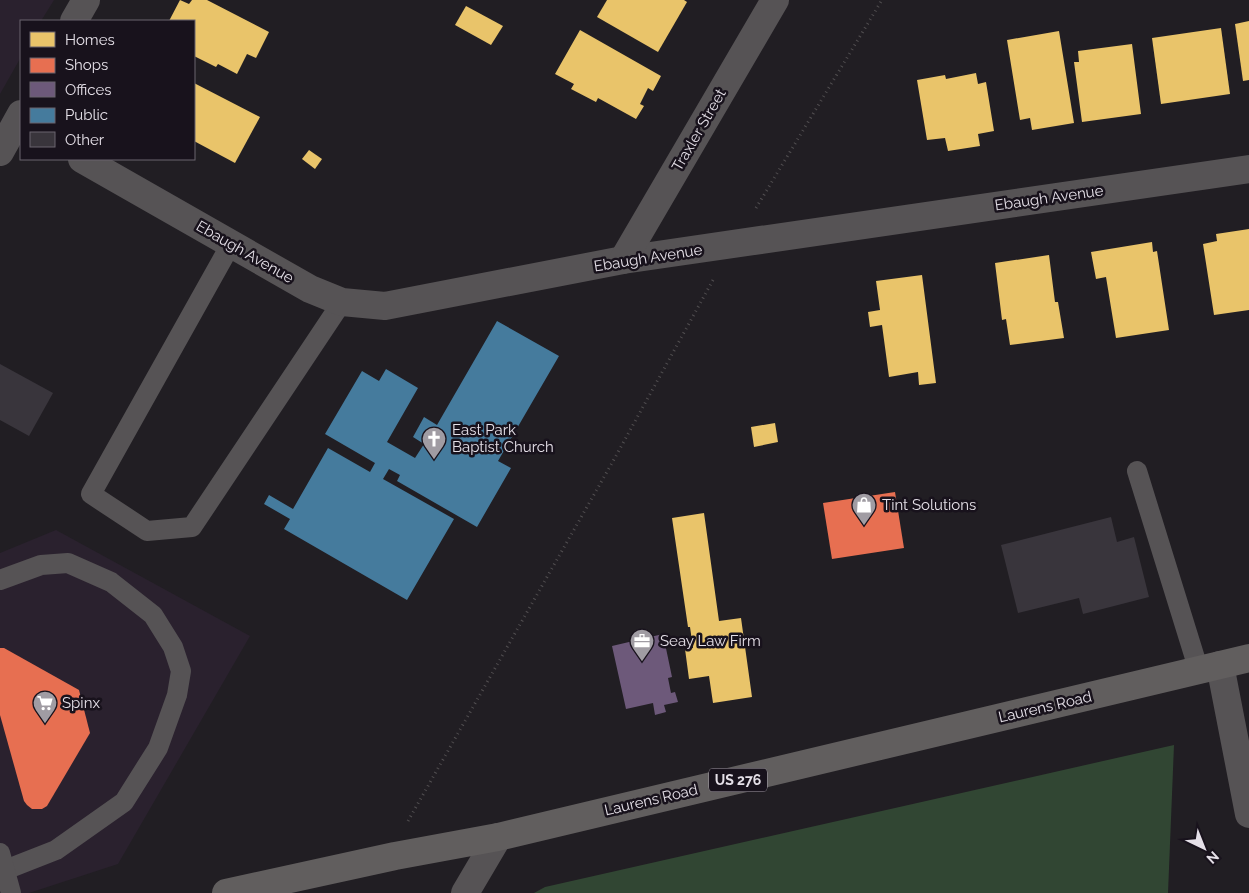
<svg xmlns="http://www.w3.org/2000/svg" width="1249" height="893" font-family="Raleway,sans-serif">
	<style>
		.built { fill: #2a212e }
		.green { fill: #314633 }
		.homes { fill: #e9c46a }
		.shops { fill: #e76f51 }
		.offices { fill: #6d597a }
		.public { fill: #457b9d }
		.building { fill: #39353c }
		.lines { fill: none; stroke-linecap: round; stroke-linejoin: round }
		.path { stroke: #514e50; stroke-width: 3; stroke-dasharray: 1 4; stroke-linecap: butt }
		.service { stroke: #565355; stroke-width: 20 }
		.minor { stroke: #565355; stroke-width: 28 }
		.tertiary { stroke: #565355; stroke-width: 28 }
		.primary { stroke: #615e5e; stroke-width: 28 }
		.labels { text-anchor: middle; stroke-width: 5; stroke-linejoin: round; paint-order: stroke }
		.shield { fill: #18121c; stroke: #a8a2ab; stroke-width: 1 }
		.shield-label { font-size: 14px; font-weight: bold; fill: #e5e0e8 }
		.street-label { font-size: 15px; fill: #e5e0e8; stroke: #18121c }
		.poi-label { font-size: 15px; fill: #e5e0e8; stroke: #18121c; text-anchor: start }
	</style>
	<rect width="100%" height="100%" fill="#211e23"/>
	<g class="built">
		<path d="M0,0H54L41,21H21V57L0,94Z"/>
		<path d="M56,530L250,636L118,864L29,893H0V553Z"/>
	</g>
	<path class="green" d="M1174,745L1168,893H534L545,887Z"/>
	<g class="homes">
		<path d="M180,0L189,4L192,0H207L269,32L256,58L247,54L237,74L218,64L216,67L194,56V21H169Z"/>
		<path d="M607,0H684L687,2L658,52L597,17Z"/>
		<path d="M466,6L503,26L491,45L455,25Z"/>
		<path d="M1249,21V80L1243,81L1235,24Z"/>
		<path d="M1221,28L1230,94L1161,104L1152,38Z"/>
		<path d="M580,30L661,76L653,91L648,88L640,104L644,106L636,119L598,98L596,102L571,89L574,84L555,74Z"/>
		<path d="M1059,31L1074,123L1032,130L1030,118L1020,120L1007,40Z"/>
		<path d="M1132,44L1141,114L1082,122L1074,62H1079L1078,51Z"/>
		<path d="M976,73L978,84L986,82L994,131L978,134L980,146L948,151L945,138L927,140L917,80L945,75L946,79Z"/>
		<path d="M194,83L260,117L235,163L194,141Z"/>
		<path d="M309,150L322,159L315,169L302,159Z"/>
		<path d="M1249,229V310L1214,315L1203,244L1217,241L1216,234Z"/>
		<path d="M1152,242L1153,252L1157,251L1169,330L1116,338L1106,277L1096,279L1091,252Z"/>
		<path d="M1049,255L1055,302H1058L1064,338L1010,345L1006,319L1002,320L995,263Z"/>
		<path d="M922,275L936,383L919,385L918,372L889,377L882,325L870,327L868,312L880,310L876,281Z"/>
		<path d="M775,423L778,442L754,447L751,427Z"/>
		<path d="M704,513L719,621L741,618L752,697L713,703L709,676L689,679L685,649L693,648L690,627H688L672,518Z"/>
	</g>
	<g class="shops">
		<path d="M895,492L904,548L832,559L823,503Z"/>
		<path d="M0,648H4L79,690L90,733L47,806L42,809H32L27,805L24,801L0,715Z"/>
	</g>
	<path class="offices" d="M663,634L672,677L668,678L671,693L675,692L678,702L664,705L666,712L655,715L653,703L626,709L612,646Z"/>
	<path class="public" d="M497,321L559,356L498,461L511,468L477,527L397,481L400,475L389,469L383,479L454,519L407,600L284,529L290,519L264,504L269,495L293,509L328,448L370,472L375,463L325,434L362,371L379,381L386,369L418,388L387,442L415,458L424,444L413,437L424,417L437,425Z"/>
	<g class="building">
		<path d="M0,364L53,393L29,436L0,420Z"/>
		<path d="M1111,517L1117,542L1134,537L1149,597L1083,614L1079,598L1018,613L1001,545Z"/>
	</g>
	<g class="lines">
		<g class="path">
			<path d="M756,208L882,0"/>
			<path d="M408,821L612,463L713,280"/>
		</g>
		<g class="service">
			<path d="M231,244L91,494L147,531L192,527L342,302"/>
			<path d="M1137,471L1199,671"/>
			<path d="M0,580L41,565L68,563L111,582L153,615L173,647L181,671L177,695L158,748L124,802L56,850L0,872"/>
			<path d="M0,853L11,893"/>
		</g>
		<g class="minor">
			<path d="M82,159L310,289L342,302L385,306L623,260L1249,169"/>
			<path d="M623,260L775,0"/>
			<path d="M1220,665L1249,814"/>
		</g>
		<g class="tertiary">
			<path d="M74,21L86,0"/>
			<path d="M0,152L21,114"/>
			<path d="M465,893L498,837"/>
		</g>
		<path class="primary" d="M226,893L395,856L498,837L1249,658"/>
	</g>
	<defs>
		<symbol id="church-pin" viewBox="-11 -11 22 30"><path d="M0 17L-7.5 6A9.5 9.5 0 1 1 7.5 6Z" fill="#a09ca3" stroke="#18121c"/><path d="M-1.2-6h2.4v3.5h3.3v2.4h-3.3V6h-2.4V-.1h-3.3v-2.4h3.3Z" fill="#fff"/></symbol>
		<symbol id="shop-pin" viewBox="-11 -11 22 30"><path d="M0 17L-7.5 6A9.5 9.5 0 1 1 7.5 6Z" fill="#a09ca3" stroke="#18121c"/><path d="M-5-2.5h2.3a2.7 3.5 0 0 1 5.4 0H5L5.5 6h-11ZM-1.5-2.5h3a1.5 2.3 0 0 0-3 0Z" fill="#fff"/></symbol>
		<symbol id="office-pin" viewBox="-11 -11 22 30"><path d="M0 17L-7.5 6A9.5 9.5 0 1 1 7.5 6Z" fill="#a09ca3" stroke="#18121c"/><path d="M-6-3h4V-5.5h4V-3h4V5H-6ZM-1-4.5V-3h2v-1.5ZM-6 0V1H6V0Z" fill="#fff"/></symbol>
		<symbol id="supermarket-pin" viewBox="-11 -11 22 30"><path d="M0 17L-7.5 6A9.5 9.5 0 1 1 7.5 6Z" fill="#a09ca3" stroke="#18121c"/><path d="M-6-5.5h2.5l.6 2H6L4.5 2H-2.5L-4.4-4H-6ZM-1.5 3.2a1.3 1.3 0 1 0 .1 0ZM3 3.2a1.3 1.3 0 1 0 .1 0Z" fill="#fff"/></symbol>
	</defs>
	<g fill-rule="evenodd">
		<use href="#church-pin" x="420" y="425" width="28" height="38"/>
		<use href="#shop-pin" x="850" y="491" width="28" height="38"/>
		<use href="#office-pin" x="628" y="627" width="28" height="38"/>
		<use href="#supermarket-pin" x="31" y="689" width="28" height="38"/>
	</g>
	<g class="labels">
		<rect class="shield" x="709" y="768.5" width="58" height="23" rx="4"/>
		<g class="shield-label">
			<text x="738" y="785">US 276</text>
		</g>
		<g class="street-label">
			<text transform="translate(699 130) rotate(-60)" y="5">Traxler Street</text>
			<text transform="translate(1049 198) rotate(-8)" y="5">Ebaugh Avenue</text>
			<text transform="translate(245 252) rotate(30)" y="5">Ebaugh Avenue</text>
			<text transform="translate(648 258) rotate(-9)" y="5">Ebaugh Avenue</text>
			<text transform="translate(1045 707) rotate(-13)" y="5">Laurens Road</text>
			<text transform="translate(651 800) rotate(-13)" y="5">Laurens Road</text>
		</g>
		<g class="poi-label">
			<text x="452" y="435">East Park<tspan x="452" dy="17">Baptist Church</tspan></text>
			<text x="882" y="510">Tint Solutions</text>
			<text x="660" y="646">Seay Law Firm</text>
			<text x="62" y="708">Spinx</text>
		</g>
	</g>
	<rect x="20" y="20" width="175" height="140" fill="#18121c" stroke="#6a646e"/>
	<rect x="30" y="32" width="25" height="15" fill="#e9c46a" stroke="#6a646e"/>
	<text x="65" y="45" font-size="15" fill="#e5e0e8">Homes</text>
	<rect x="30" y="58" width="25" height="15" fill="#e76f51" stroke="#6a646e"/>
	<text x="65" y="70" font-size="15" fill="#e5e0e8">Shops</text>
	<rect x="30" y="82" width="25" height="15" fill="#6d597a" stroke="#6a646e"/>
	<text x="65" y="95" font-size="15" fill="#e5e0e8">Offices</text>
	<rect x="30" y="108" width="25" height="15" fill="#457b9d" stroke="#6a646e"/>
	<text x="65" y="120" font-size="15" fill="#e5e0e8">Public</text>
	<rect x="30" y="132" width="25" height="15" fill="#39353c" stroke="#6a646e"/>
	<text x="65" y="145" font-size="15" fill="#e5e0e8">Other</text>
	<g transform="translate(1204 848) rotate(137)" stroke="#18121c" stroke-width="4" paint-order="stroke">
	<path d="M0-4L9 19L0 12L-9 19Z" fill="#e5e0e8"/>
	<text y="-8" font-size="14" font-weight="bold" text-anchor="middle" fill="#e5e0e8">N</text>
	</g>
</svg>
